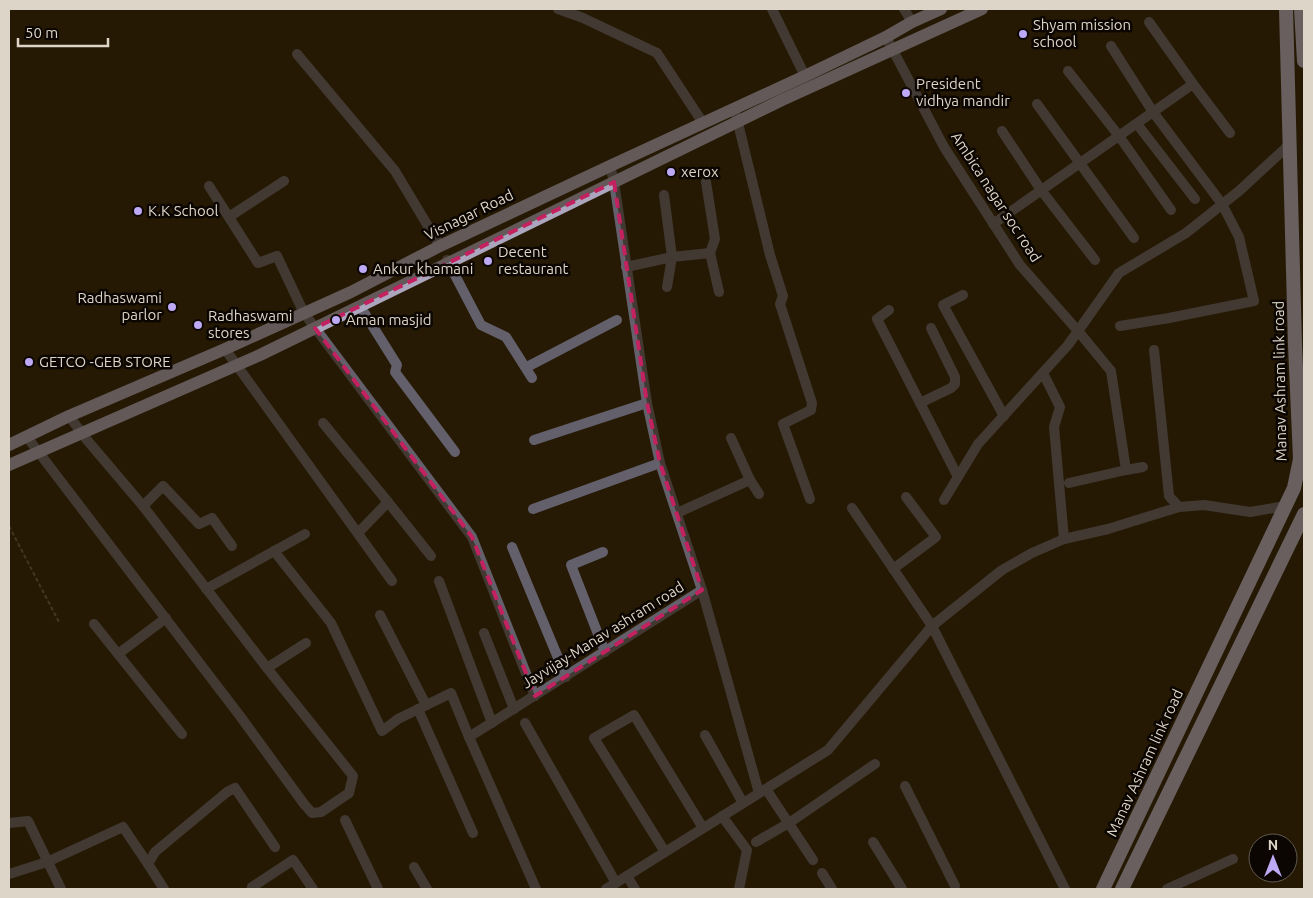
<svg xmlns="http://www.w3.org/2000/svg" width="1313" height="898" font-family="Ubuntu,sans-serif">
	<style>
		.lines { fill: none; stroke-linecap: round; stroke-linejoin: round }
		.path { stroke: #655a47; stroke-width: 2; stroke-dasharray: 4 2.5; stroke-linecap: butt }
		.minor { stroke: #63606c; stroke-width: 10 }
		.primary { stroke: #aba6be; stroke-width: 12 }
		.trunk { stroke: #bab4ce; stroke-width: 14 }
		.marked { fill: none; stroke: #c32160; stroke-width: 4; stroke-dasharray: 10 6; stroke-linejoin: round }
		.poi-dot { fill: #bda9f5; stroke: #0b0601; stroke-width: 2 }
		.labels { text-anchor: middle; stroke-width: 5; stroke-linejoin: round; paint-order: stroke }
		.poi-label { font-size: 15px; fill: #ddd5c7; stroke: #0b0601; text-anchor: start }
		.street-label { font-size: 15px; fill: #ddd5c7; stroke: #0b0601 }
	</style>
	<rect width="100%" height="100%" fill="#261a04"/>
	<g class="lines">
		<path class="path" d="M9,526L60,624"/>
		<g class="minor">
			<path d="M558,9L583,18L657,53L703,123"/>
			<path d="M772,9L805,76"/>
			<path d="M904,9L912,22"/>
			<path d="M1149,22L1193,84"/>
			<path d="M886,37L944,147L1020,265L1078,331L1068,345L978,444L944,500"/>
			<path d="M1111,46L1153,112L1222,204L1239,237L1254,301L1169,318L1120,326"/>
			<path d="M297,54L395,171L440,246"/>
			<path d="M1068,71L1119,136L1171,210"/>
			<path d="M1037,104L1134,238"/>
			<path d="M736,115L770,255L783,296L780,304L812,403L811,410L783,424L810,499"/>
			<path d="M1137,124L1195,199"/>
			<path d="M1002,131L1041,190L1095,260"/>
			<path d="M610,166L614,182L647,403L660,463L702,590L759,793"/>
			<path d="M706,182L715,239L710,253L719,292"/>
			<path d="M209,186L258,263L277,256L304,313L472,537L535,696"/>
			<path d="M664,195L672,257L710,253"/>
			<path d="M229,217L284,181"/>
			<path d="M993,224L1193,84L1230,133"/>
			<path d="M447,260L481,325L506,337L532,378"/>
			<path d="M626,267L672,257L667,287"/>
			<path d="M963,295L943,305L1004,416"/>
			<path d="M360,306L397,365L395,372L455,452"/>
			<path d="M889,310L877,319L958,477"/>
			<path d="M225,349L392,581"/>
			<path d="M1154,350L1169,496L1179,507"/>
			<path d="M527,367L617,320"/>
			<path d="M1043,373L1060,407L1054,427L1064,539"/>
			<path d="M920,403L951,388L955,384V377L931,328"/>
			<path d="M69,416L87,440L143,506L163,486L199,524L212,518L232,546"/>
			<path d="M323,423L388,502L358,533"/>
			<path d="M27,437L240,716L304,804L312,813L321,812L349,793L353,776L267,668L306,643"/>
			<path d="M534,440L647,403"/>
			<path d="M1126,470L1143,467"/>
			<path d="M750,480L759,494"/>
			<path d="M1069,483L1126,470L1111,371L1078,331L1119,273L1186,233L1239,191L1290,144"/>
			<path d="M388,502L431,556"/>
			<path d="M143,506L267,668"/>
			<path d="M852,508L932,626L1065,889"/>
			<path d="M533,509L660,463"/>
			<path d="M677,513L750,480L731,438"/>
			<path d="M512,547L566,677"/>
			<path d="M274,551L331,623L382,731L398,719L451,693L469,737"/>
			<path d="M603,552L571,565L605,652"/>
			<path d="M893,569L936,537L906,497"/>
			<path d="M439,581L492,723"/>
			<path d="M206,589L305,534"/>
			<path d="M380,615L426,705"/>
			<path d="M94,624L182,734"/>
			<path d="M484,633L514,709"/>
			<path d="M118,654L166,618"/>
			<path d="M418,709L473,833"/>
			<path d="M525,723L616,883"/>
			<path d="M705,735L743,803"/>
			<path d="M905,786L955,886"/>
			<path d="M766,789L813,860"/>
			<path d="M722,816L747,850L739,889"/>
			<path d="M345,820L378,889"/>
			<path d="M9,823L28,821L61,889"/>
			<path d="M756,842L789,823L875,764"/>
			<path d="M873,842L902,889"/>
			<path d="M665,852L594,738L634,715L703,828"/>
			<path d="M414,867L427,889"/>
			<path d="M822,873L832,889"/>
			<path d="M9,874L47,862L123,827L148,864"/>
			<path d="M627,876L635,889"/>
			<path d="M164,889L148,864L155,852L227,792L235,788L275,847"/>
			<path d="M253,889L252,887L293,860L313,889"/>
			<path d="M536,889L469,737L702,590"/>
			<path d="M606,889L828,750L932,626L1002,570L1032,553L1064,539L1108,529L1179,507L1204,505L1250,512L1285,506"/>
			<path d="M1167,889L1233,859"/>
		</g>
		<g class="primary">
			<path d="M9,445L69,416L225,349L351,292L440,246L610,166L805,76L886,37L912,22L941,9"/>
			<path d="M9,465L260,355L782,100L982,9"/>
		</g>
		<g class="trunk">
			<path d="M1301,9L1304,61"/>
			<path d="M1103,889L1294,488L1300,459L1295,345L1286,9"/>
			<path d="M1122,889L1304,514"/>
		</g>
	</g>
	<path d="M0 0H1313V898H0ZM614,182L647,403L660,463L702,590L535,696L472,537L315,328Z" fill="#261a04" fill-opacity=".55" fill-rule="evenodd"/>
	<path class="marked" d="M614,182L647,403L660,463L702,590L535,696L472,537L315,328Z"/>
	<g class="poi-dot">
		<circle cx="1023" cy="34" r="5"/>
		<circle cx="906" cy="93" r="5"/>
		<circle cx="671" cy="172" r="5"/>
		<circle cx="138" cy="211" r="5"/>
		<circle cx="488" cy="261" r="5"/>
		<circle cx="363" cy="269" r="5"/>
		<circle cx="172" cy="307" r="5"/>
		<circle cx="336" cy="320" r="5"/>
		<circle cx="198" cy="325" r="5"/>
		<circle cx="29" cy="362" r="5"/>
	</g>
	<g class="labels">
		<g class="poi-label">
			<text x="1033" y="30">Shyam mission<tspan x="1033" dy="17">school</tspan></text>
			<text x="916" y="89">President<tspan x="916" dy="17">vidhya mandir</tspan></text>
			<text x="681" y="177">xerox</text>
			<text x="148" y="216">K.K School</text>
			<text x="498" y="257">Decent<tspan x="498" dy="17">restaurant</tspan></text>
			<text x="373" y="274">Ankur khamani</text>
			<text x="162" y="303" text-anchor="end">Radhaswami<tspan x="162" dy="17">parlor</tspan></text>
			<text x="208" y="321">Radhaswami<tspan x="208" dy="17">stores</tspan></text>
			<text x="346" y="325">Aman masjid</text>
			<text x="39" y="367">GETCO -GEB STORE</text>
		</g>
		<g class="street-label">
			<text transform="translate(996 197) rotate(57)" y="5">Ambica nagar soc road</text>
			<text transform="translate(469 215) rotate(-26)" y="5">Visnagar Road</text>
			<text transform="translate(1280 381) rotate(-91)" y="5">Manav Ashram link road</text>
			<text transform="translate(603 635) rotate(-32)" y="5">Jayvijay-Manav ashram road</text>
			<text transform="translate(1145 763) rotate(-65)" y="5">Manav Ashram link road</text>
		</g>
	</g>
	<rect width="1313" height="898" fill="none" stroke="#ddd5c7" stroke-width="20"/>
	<g transform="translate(1273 858)"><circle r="24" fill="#0b0601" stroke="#5f5950"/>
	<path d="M0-4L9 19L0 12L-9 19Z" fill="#bda9f5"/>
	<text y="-8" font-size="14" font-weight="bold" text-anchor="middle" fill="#ddd5c7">N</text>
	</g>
	<path d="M18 38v8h90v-8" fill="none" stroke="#ddd5c7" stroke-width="2.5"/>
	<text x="25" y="38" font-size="15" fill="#ddd5c7" stroke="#0b0601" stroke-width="4" paint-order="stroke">50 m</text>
</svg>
